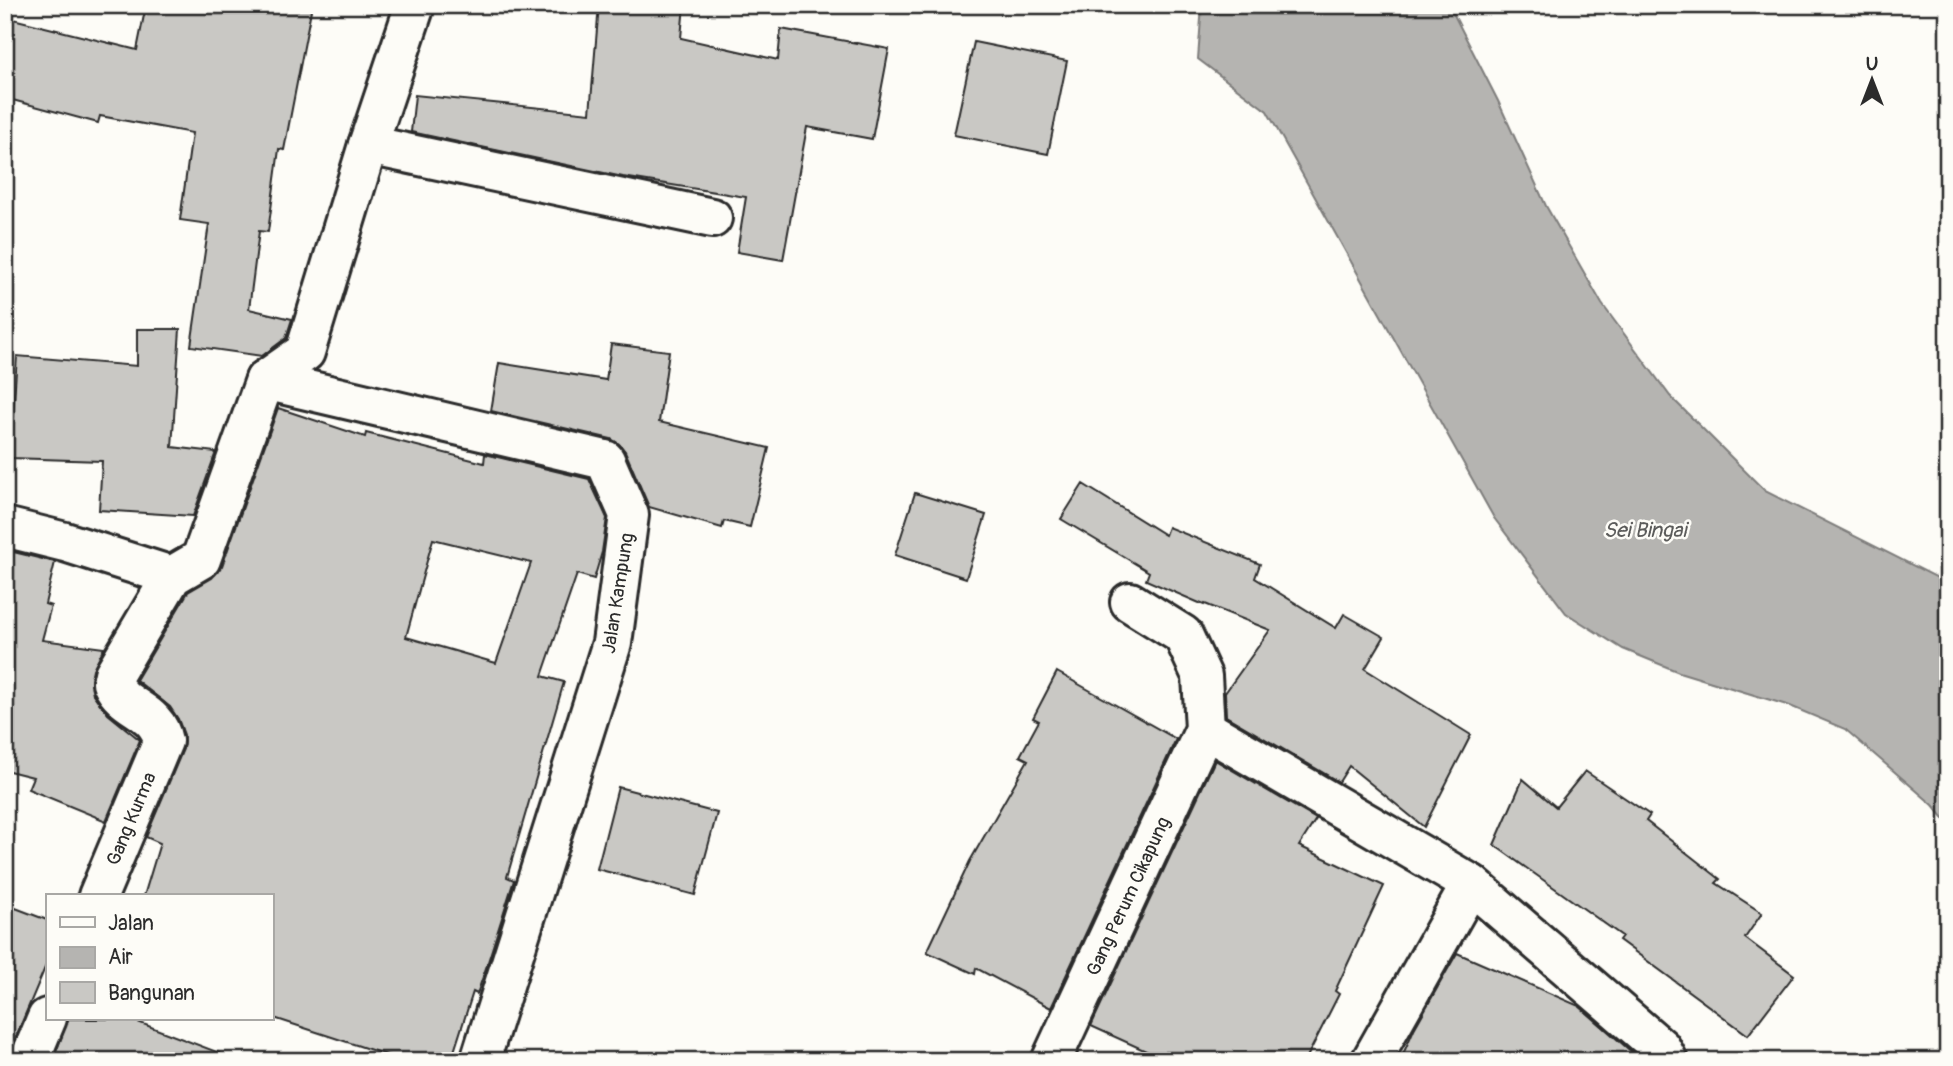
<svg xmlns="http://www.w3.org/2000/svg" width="1953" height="1066" font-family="Pangolin,sans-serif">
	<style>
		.water { fill: #b5b4b1; stroke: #7e7d7b; stroke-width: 2 }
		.building { fill: #c9c8c4; stroke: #2b2b2b; stroke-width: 2; fill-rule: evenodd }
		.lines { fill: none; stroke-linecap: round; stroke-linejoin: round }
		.minor-casing { stroke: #2b2b2b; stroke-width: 44 }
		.minor { stroke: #fdfcf7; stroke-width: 38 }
		.labels { text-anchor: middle; stroke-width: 5; stroke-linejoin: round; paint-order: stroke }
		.street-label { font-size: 19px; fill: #2b2b2b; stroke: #fdfcf7 }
		.water-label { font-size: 21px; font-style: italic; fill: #5b5b5a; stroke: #fdfcf7 }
	</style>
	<rect width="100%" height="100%" fill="#fdfcf7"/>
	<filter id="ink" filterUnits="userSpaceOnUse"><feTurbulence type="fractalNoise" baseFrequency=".0143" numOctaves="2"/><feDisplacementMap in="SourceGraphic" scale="14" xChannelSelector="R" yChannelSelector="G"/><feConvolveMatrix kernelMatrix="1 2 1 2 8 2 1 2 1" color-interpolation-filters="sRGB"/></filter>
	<g filter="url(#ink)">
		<path class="water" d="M1202,5H1449L1498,101L1546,206L1602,304L1670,396L1765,491L1948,583V823L1933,805L1845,729L1790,706L1679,672L1623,649L1566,613L1494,518L1267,111L1198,59Z"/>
		<g class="building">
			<path d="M146,5H312L284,150L279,149L268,232L259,231L249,309L292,319L286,338L262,356L191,346L209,224L180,220L192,133L100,116L98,123L5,98V17L137,50Z"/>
			<path d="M599,5H684L681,38L778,60L781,29L889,49L872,139L807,127L783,260L737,252L746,197L623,177L411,132L415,95L590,113Z"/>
			<path d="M974,42L1067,61L1048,154L954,135Z"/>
			<path d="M137,329H180L172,447L216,452L193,516L99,510L102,461L10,458L17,356L137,366Z"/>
			<path d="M611,344L669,351L659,422L769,448L750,527L724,521L722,528L649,507L625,451L619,444L611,439L491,411L499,363L606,380Z"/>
			<path d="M278,408L365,437L366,433L484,463L485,454L589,479L607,518L602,552L594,579L577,574L542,676L564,682L507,877L514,880L487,965L477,994L473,992L451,1061H405L271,1017V896H144L160,843L146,837L183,749L184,735L178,719L170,707L136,680L188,592L212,578L222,566ZM433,539L531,563L496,663L406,637Z"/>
			<path d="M1083,484L1165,535L1168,527L1260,564L1255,578L1336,628L1344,614L1384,637L1365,669L1471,735L1424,827L1349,766L1339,782L1226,716L1225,693L1270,630L1205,604L1204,605L1146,580L1149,572L1061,519Z"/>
			<path d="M915,493L986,515L966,578L895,555Z"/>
			<path d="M5,550L55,562L45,604L51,606L42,640L104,648L93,669L91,679L93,694L108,714L140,740L106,821L28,789L33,777L5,770Z"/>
			<path d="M1057,672L1176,739L1051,1008L976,968L975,974L927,952L970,861L1028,760L1020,756L1039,721L1033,718Z"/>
			<path d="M1215,760L1316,819L1299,846L1384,886L1335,991L1339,994L1305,1061H1168L1091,1026Z"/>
			<path d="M1585,771L1650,815L1646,821L1720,879L1716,883L1762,913L1745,938L1794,975L1748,1035L1619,940L1622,936L1494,845L1523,779L1556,807Z"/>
			<path d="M618,787L717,813L695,895L597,869Z"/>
			<path d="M5,904L47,920V963L9,1053L8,1061H5Z"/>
			<path d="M1457,953L1579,1006L1642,1061H1400L1414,1029Z"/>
			<path d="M68,1019H130L230,1057L229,1061H53Z"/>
		</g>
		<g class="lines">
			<defs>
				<g id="minor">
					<path d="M368,145L712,218"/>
					<path d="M265,380L605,460L629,515L612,643L480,1061"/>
					<path d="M5,527L65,542L172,576"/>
					<path d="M1205,729L1471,884L1661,1048L1668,1061"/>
					<path id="s1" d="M98,896L163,741C157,709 124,710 112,683L114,674L172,576L201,559L265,380L305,352L368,145L415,5"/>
					<path d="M29,1061L47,1018"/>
					<path id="s2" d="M1051,1061L1205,729L1202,676L1183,635L1130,602"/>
					<path d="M1371,1061L1471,884"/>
				</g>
			</defs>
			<use href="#minor" class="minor-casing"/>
			<use href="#minor" class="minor"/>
		</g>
	</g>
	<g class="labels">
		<g class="street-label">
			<text transform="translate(617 593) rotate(-81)" y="7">Jalan Kampung</text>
			<text dy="7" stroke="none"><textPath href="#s1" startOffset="84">Gang Kurma</textPath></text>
			<text dy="7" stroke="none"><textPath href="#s2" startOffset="182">Gang Perum Cikapung</textPath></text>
		</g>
		<g class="water-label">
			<text x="1645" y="537">Sei Bingai</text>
		</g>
	</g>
	<rect width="1953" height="1066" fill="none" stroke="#fdfcf7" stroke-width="28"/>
	<rect x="14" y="14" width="1925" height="1038" fill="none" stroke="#2b2b2b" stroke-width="2.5" filter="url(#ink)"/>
	<rect x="46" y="894" width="228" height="126" fill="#fdfcf7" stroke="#a9a8a5" stroke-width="2"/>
	<rect x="60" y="917" width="35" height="10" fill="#fdfcf7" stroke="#a9a8a5" stroke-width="2"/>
	<text x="108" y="930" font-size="21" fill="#2b2b2b">Jalan</text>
	<rect x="60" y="947" width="35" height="21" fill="#b5b4b1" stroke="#a9a8a5" stroke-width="2"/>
	<text x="108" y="964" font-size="21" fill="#2b2b2b">Air</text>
	<rect x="60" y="982" width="35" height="21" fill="#c9c8c4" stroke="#a9a8a5" stroke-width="2"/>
	<text x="108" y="1000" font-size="21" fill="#2b2b2b">Bangunan</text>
	<g transform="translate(1872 80)" stroke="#fdfcf7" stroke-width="5" paint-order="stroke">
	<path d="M0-5L12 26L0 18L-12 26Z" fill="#2b2b2b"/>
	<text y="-10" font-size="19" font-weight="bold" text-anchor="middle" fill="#2b2b2b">U</text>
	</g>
</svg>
